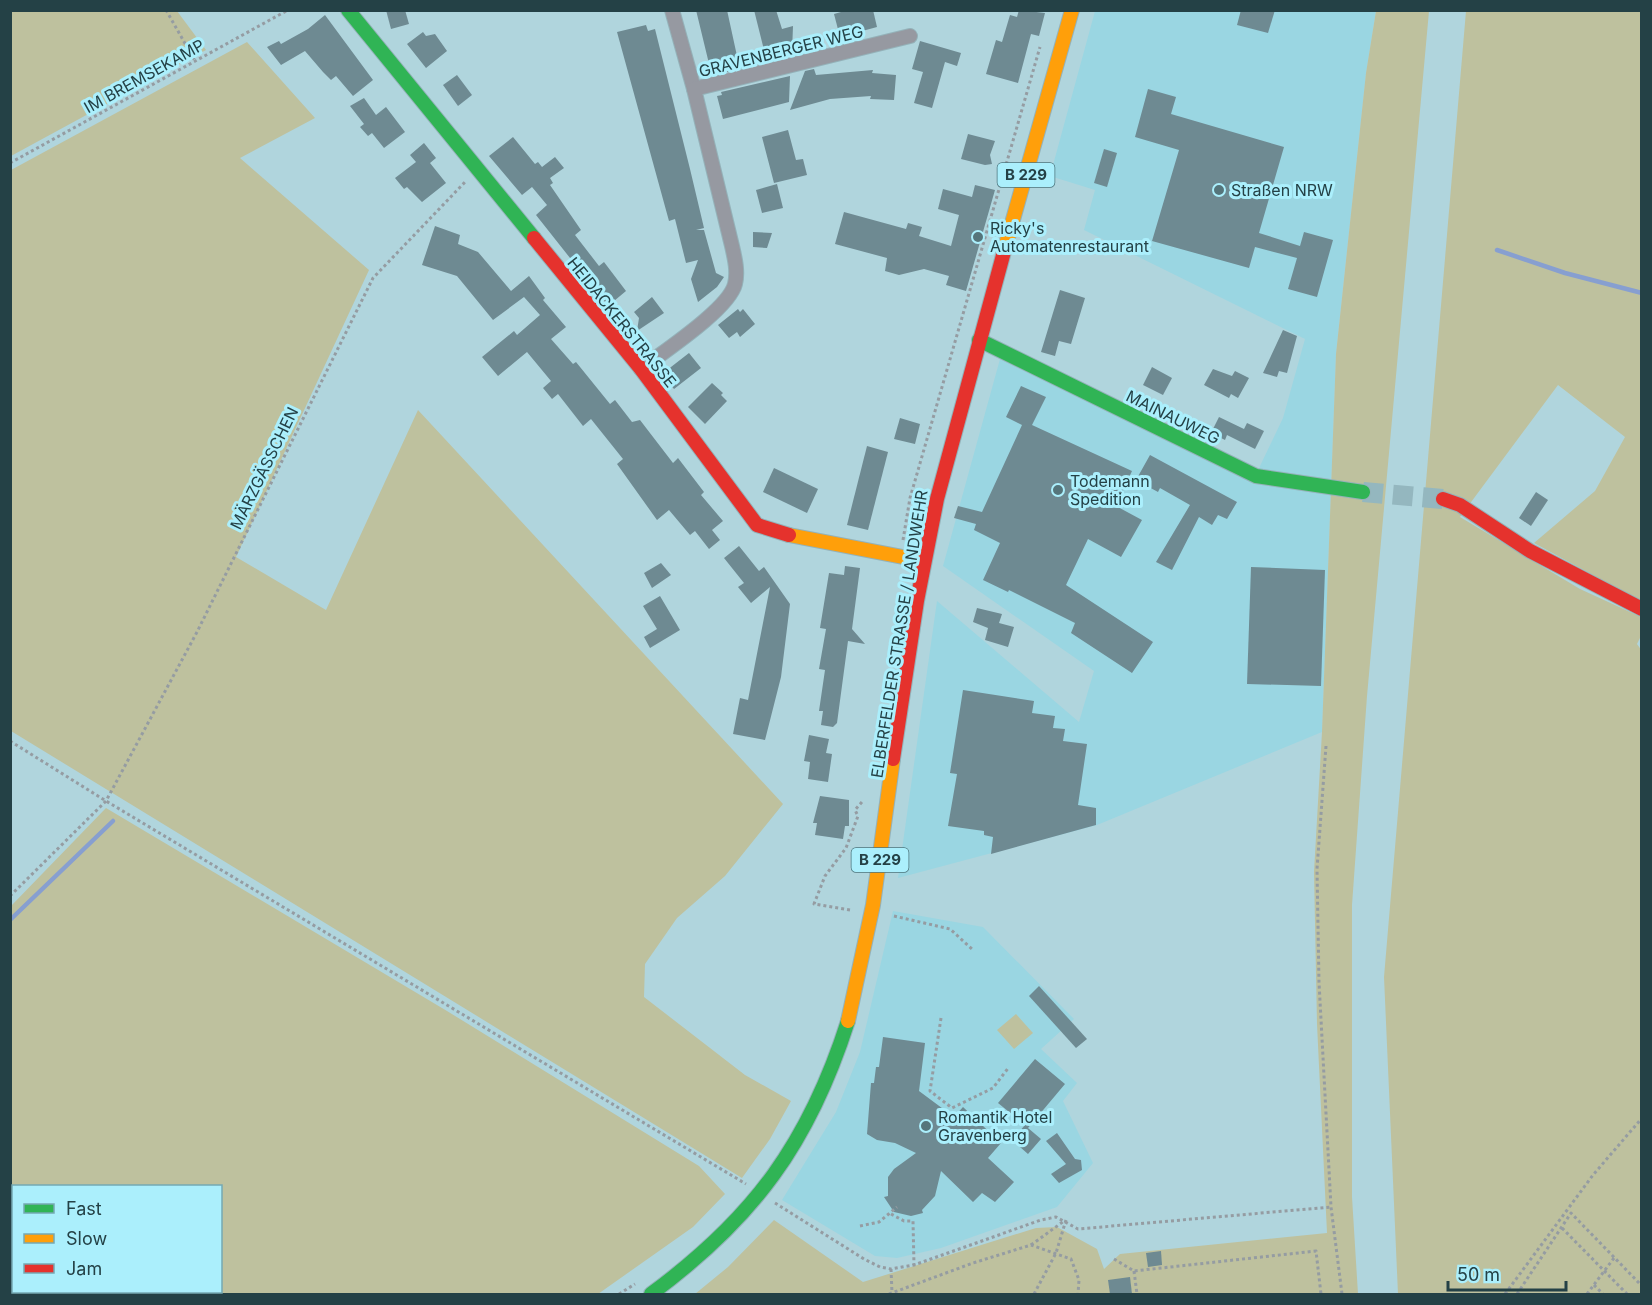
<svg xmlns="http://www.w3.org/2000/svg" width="1652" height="1305" font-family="Inter,sans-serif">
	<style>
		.built { fill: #9ad6e2 }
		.green { fill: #bec19e }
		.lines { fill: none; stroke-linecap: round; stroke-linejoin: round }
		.stream { stroke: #879fd0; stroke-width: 4.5 }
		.building { fill: #6e8a92 }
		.secondary-tunnel { stroke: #94b7bf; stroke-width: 20; stroke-dasharray: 20 10; stroke-linecap: butt }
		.street-casing { stroke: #94b2b9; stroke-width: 16 }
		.fast-casing { stroke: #94b2b9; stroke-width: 16 }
		.slow-casing { stroke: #94b2b9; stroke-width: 16 }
		.jam-casing { stroke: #94b2b9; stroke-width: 16 }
		.path { stroke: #959ca2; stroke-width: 3; stroke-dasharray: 3 3; stroke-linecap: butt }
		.street { stroke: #9699a1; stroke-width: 14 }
		.fast { stroke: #30b455; stroke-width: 14 }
		.slow { stroke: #ff9f0a; stroke-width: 14 }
		.jam { stroke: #e5322d; stroke-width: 14 }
		.poi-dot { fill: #55757b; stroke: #abeffc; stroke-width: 2 }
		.labels { text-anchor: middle; stroke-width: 6; stroke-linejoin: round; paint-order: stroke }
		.shield { fill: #abeffc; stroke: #4c757d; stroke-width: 1.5 }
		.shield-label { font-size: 15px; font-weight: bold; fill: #244146 }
		.street-label { font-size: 16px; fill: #244146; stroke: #abeffc }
		.poi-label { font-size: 16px; fill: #244146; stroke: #abeffc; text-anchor: start }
	</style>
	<rect width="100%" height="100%" fill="#b0d5dd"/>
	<g class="built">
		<path d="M1095,11H1376L1366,73L1336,353L1322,732L1097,825L898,878L937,601L1079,722L1094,671L943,566L1000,359L1256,482L1260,466L1283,418L1305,339L1084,230L1095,190L1050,176Z"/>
		<path d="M893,911L983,927L1074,1019L1041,1049L1077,1083L1063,1101L1093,1163L1057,1207L941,1248L897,1258L875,1256L782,1200L836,1112L860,1052Z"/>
	</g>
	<g class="green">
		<path d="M11,10L177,11L206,50L11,156Z"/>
		<path d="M1376,11H1429L1367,696L1352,905V1197L1358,1294H695L728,1267L774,1220L863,1282L1036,1228L1057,1227L1097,1249L1104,1269L1120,1254L1327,1233L1317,1024L1314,872L1322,732L1336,354L1366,73Z"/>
		<path d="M1466,11H1641V601L1534,543L1595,491L1625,437L1558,385L1460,517L1580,589L1641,617V636L1637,644L1642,651L1641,1294H1398L1384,977Z"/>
		<path d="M247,42L315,118L240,158L369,270L236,557L326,610L418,410L783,804L725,876L677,918L645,964L644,997L745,1075L791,1101L770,1139L742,1178L11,731V170Z"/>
		<path d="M106,808L447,1011L699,1166L725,1194L693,1227L598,1294H207L204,1292H220V1186H14V1292H114L111,1294H11V906Z"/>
		<path d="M1016,1014L1033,1033L1014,1049L997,1030Z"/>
	</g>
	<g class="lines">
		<g class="stream">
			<path d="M1497,250L1565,273L1642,293"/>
			<path d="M10,920L113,821"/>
		</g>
	</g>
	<g class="building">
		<path d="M386,10H405L409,24L391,29Z"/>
		<path d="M696,10H727L737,56L764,49L767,62L718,74V70L711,72Z"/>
		<path d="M754,10H776L782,29L793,26L792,52L766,58Z"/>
		<path d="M848,10H873L877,27L840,37L834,14Z"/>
		<path d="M1019,10L1045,13L1039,36L1031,34L1018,83L986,74L996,40L1002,42L1010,15L1017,17Z"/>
		<path d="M1241,10H1275L1268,33L1237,25Z"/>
		<path d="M325,15L373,80L353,96L336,76L331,80L323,72L305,51L281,65L267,47L279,41L281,44L308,29Z"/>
		<path d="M646,25L648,31L655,29L690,169L704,228L696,230H704L716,273L724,277L717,287L698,302L691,279L698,260L686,263L675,219L669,221L617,32Z"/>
		<path d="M423,32L426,36L435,34L447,51L426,68L407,44Z"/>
		<path d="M920,41L961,53L957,66L945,62L932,108L914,103L923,72L912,69Z"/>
		<path d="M814,69L816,75L873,70L872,73L896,75L894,100L870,99L871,96L830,99L790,110L805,71Z"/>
		<path d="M457,75L472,95L458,106L443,85Z"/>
		<path d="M790,76L789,102L723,119L717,96L722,95L721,92Z"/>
		<path d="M1148,89L1176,97L1171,114L1284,147L1259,233L1300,246L1304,232L1333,240L1317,297L1288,289L1297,258L1255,247L1249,268L1152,241L1179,150L1135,137Z"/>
		<path d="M364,98L376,115L386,107L405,132L384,148L372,133L368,136L360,127L364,124L350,106Z"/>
		<path d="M788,130L796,160L803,159L807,175L774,183L762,137Z"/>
		<path d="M968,134L995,141L990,155L992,164L985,165L961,159Z"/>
		<path d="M513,137L535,164L538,162L542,167L555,157L564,168L550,178L553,183L550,185L581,230L575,235L599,266L604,262L626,291L608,306L536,215L547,205L532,187L522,195L489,156Z"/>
		<path d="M424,143L436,158L430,163L446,183L422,202L407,187L404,189L395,178L416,162L410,155Z"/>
		<path d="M1104,149L1117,153L1107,187L1094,183Z"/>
		<path d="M777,184L783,208L762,213L756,190Z"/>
		<path d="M975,185L995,190L966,291L946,285L949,276L924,269L899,275L885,271L887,258L835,244L844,212L906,229L908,223L922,227L919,236L951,246L959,215L938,209L943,189L972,197Z"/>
		<path d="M435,226L460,235L458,244L478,252L511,291L529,276L545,298L543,300L566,327L551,339L573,364L576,362L610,404L615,400L632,422L640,420L673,463L678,458L704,492L701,495L723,521L712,530L720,540L709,549L695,531L690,535L669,510L657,520L617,464L623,459L591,419L583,426L558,394L552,399L543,388L551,381L527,352L498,376L482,357L514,331L517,335L540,315L524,297L493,320L457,276L422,265Z"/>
		<path d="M753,232L772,233L767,248L753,247Z"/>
		<path d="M1060,290L1085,298L1071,344L1059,341L1055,356L1041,352Z"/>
		<path d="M652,297L664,313L637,331L639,318L634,312Z"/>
		<path d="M738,309L740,312L743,309L755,324L740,337L737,332L729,338L718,325Z"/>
		<path d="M1283,330L1297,336L1287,373L1279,371L1277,377L1263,373Z"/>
		<path d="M689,353L701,368L674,389L662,374Z"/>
		<path d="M1152,367L1172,378L1163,395L1143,385Z"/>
		<path d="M1213,369L1232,376L1235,371L1249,378L1238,398L1231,394L1229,398L1204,385Z"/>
		<path d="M712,383L723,393L721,395L727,401L705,424L688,407Z"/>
		<path d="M1021,386L1046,397L1032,425L1132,471L1116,506L1142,520L1121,557L1088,539L1066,585L1153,642L1132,673L1071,633L1075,623L1009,590L1008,592L983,580L1000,543L974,530L976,524L954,518L958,506L982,512L1022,425L1006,417Z"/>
		<path d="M1219,417L1244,429L1247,423L1264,431L1255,449L1227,435L1225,440L1211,433Z"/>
		<path d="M900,418L920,424L915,444L894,439Z"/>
		<path d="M867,446L888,452L868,530L847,525Z"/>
		<path d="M1150,455L1237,502L1227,519L1218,515L1212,525L1199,517L1172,570L1156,562L1190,505L1160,488L1158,492L1136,480Z"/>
		<path d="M774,468L818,489L807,513L763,492Z"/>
		<path d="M1536,492L1548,500L1531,526L1519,518Z"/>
		<path d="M739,546L759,571L764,567L790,604L781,677L765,740L733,734L740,698L748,700L770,587L751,603L738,587L744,583L724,558Z"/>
		<path d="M661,563L671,575L652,588L644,573Z"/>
		<path d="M845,566L860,568L852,629L865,644L848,641L837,723L833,727L821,725L823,711H819L825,670L819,669L826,629L820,628L829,573L844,575Z"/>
		<path d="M1251,567L1325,570L1321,686L1247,684Z"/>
		<path d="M660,596L680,630L650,648L644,637L657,629L643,606Z"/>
		<path d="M977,608L1002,614L999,623L1014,627L1008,647L985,640L988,628L973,622Z"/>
		<path d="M963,690L1034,701L1032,713L1055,716L1053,728L1065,729L1063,741L1087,744L1078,805L1096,808V825L991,854L993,837L984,835V831L948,826L957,774L950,773Z"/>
		<path d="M809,735L829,739L826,753L832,754L828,782L808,779L810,762L804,761Z"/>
		<path d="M820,796L849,800V826H845L843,839L815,835L817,823H813Z"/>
		<path d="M1039,986L1087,1039L1076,1048L1029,996Z"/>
		<path d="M883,1037L925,1043L919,1091L954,1117L963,1107L1001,1143L988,1158L1014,1182L995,1202L982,1193L973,1202L941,1171L935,1196L922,1210L923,1213L911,1216L894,1212L884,1197L888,1196V1177L894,1169L916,1153L895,1143L877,1140L867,1134L871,1083H874L876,1067H879Z"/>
		<path d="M1035,1059L1065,1084L1028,1128L1041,1139L1028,1154L1012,1140L1025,1125L998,1103Z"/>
		<path d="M1057,1133L1075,1159L1081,1160L1082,1170L1059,1183L1051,1174L1066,1164L1046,1141Z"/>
		<path d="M1161,1251L1162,1265L1148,1267L1146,1253Z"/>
		<path d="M1130,1277L1132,1294H1110L1108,1280Z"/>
	</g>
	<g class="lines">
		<path class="secondary-tunnel" d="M1363,492L1443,499"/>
		<defs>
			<g id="street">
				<path d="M672,10L694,89"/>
				<path d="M641,369C663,352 729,309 735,284C738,272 735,259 732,246L694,89L910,36"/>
			</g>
			<g id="fast">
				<path d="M348,10L534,238"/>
				<path d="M979,340L1256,476L1363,492"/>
				<path d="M651,1294C754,1218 809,1143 848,1021"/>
			</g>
			<g id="slow">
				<path d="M1005,248L1072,10"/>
				<path d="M789,535L903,557L925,556"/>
				<path d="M848,1021L873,905L893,759"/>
			</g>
			<g id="jam">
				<path d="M534,238L641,369L757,525L789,535"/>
				<path d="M1443,499L1460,505L1530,551L1642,609"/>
				<path d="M893,759L917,601L937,499L1005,248"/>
			</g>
		</defs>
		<use href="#street" class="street-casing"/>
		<use href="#fast" class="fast-casing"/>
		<use href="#slow" class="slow-casing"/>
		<use href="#jam" class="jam-casing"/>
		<g class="path">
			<path d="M166,10L195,61"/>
			<path d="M10,163L288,10"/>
			<path d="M903,540L910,498L1040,47"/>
			<path d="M10,741L106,801L746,1184"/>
			<path d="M1326,746L1317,869L1319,982L1331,1207L1342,1294"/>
			<path d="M10,896L106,801L197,632L373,278L466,181"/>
			<path d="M850,910L814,904L825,876L846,848L858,816L855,810L862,802"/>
			<path d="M894,916L950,929L972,949"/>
			<path d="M941,1018L930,1091L952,1108L993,1088L1009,1067"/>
			<path d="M775,1203L864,1259L880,1267L891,1269L914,1265L1041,1220L1056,1217L1078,1229L1331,1207"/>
			<path d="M891,1214L904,1221H913L914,1265"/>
			<path d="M860,1226L879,1222L897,1207"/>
			<path d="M1562,1228L1627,1294"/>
			<path d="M1031,1245L1064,1221"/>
			<path d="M1114,1259L1134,1271L1316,1251L1321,1294"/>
			<path d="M891,1269L892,1293"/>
			<path d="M1134,1271L1137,1294"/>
			<path d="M1594,1285L1603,1294"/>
			<path d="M619,1294L635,1284"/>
			<path d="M889,1294L973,1263L1031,1245L1071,1259L1079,1280L1078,1294"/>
			<path d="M1034,1294L1056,1253L1066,1220"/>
			<path d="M1505,1294L1593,1175L1642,1118"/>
			<path d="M1517,1294L1571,1213L1642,1286"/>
			<path d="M1587,1294L1614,1258"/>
		</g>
		<use href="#street" class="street"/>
		<use href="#fast" class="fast"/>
		<use href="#slow" class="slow"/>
		<use href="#jam" class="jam"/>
	</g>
	<g class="poi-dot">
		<circle cx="1219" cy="190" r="6"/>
		<circle cx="978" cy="237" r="6"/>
		<circle cx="1058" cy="490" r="6"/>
		<circle cx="926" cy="1126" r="6"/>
	</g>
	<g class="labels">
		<g class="shield">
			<rect x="997.5" y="163" width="57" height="24" rx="4.5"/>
			<rect x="851.5" y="848" width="57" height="24" rx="4.5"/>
		</g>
		<g class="shield-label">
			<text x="1026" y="180">B 229</text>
			<text x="880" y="865">B 229</text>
		</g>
		<g class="street-label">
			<text transform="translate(781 51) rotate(-14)" y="6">GRAVENBERGER WEG</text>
			<text transform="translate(144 76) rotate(-29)" y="6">IM BREMSEKAMP</text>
			<text transform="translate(622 322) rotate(51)" y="6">HEIDACKERSTRASSE</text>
			<text transform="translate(1173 417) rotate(26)" y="6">MAINAUWEG</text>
			<text transform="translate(264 468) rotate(-64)" y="6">MÄRZGÄSSCHEN</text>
			<text transform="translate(899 634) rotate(-81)" y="6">ELBERFELDER STRASSE / LANDWEHR</text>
		</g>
		<g class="poi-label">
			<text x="1231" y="196">Straßen NRW</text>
			<text x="990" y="234">Ricky's<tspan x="990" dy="18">Automatenrestaurant</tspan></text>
			<text x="1070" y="487">Todemann<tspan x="1070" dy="18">Spedition</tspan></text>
			<text x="938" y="1123">Romantik Hotel<tspan x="938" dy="18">Gravenberg</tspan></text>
		</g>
	</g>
	<rect width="1652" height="1305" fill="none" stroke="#244146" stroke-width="24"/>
	<rect x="12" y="1185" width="210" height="108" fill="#abeffc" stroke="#75a9b3" stroke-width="1.5"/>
	<rect x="24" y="1204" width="30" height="9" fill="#30b455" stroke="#75a9b3" stroke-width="1.5"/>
	<text x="66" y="1215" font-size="18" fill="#244146">Fast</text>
	<rect x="24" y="1234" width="30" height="9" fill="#ff9f0a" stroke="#75a9b3" stroke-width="1.5"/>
	<text x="66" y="1245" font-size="18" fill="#244146">Slow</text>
	<rect x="24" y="1264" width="30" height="9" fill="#e5322d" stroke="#75a9b3" stroke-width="1.5"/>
	<text x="66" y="1275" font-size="18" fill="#244146">Jam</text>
	<path d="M1448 1281v9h118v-9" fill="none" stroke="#244146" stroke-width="3"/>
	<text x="1457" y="1281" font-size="18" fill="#244146" stroke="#abeffc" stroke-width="4.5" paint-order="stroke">50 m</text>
</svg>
